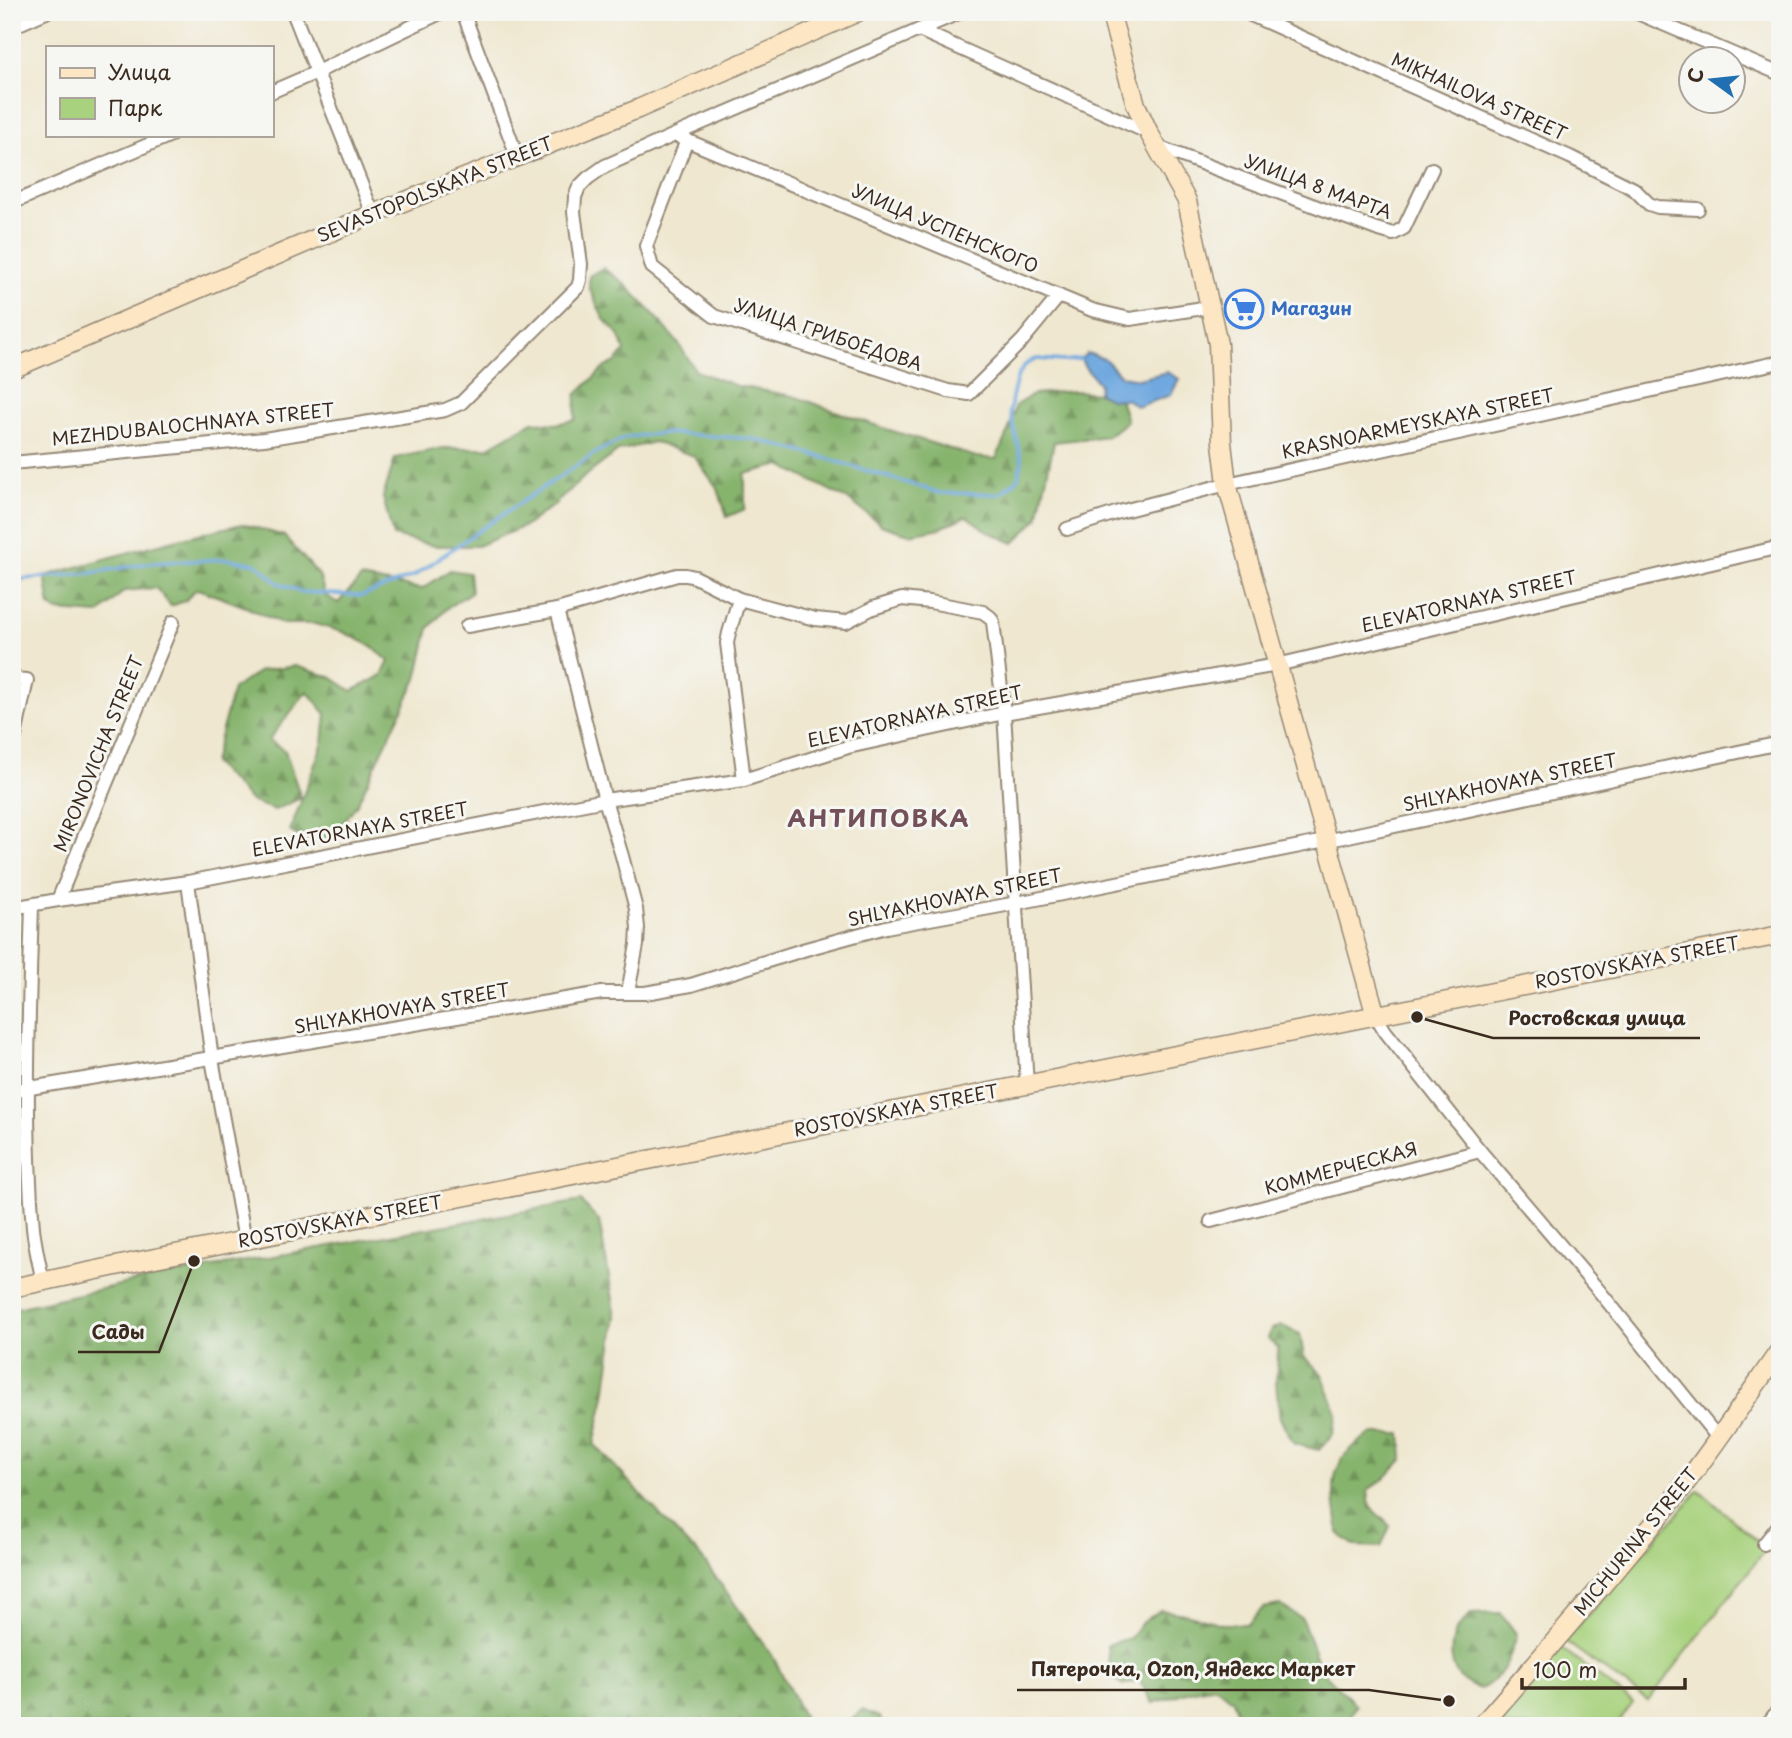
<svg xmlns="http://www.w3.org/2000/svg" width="1792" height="1738" font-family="'Playpen Sans',sans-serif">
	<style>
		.green { fill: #a8d27e; stroke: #727e4e; stroke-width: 2 }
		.forest { fill: url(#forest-firs); stroke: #606f46; stroke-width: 2 }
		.water { fill: #70a8df; stroke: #56697e; stroke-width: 2 }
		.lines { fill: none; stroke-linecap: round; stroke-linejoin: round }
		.stream { stroke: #70a8df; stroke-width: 3.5 }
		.street-casing { stroke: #958876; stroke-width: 16 }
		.secondary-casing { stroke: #958876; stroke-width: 21 }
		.street { stroke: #fff; stroke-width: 12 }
		.secondary { stroke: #fce6c4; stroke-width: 18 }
		.labels { text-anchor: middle; stroke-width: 6; stroke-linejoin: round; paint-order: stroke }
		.street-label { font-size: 18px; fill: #3b2a1e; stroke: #f6f6f2 }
		.shop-label { font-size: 18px; font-weight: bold; fill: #366cbe; stroke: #f6f6f2; text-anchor: start }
		.district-label { font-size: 24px; font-weight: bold; letter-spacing: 2px; fill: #74515a; stroke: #f6f6f2 }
		.leader { fill: none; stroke: #3b2a1e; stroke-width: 2.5 }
		.callout-dot { fill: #3b2a1e; stroke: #f6f6f2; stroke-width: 2.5 }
		.callout-label { font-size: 19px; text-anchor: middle; font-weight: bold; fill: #3b2a1e; stroke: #f6f6f2; stroke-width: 6; stroke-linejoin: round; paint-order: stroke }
	</style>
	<defs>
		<pattern id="forest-firs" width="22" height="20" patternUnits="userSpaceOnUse" patternTransform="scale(1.75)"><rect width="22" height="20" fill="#86b46d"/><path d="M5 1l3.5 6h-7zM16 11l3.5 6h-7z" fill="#6f9359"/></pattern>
	</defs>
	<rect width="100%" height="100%" fill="#f6f6f2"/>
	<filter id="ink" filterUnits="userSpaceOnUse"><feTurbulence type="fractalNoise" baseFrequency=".0143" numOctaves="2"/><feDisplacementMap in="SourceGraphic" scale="14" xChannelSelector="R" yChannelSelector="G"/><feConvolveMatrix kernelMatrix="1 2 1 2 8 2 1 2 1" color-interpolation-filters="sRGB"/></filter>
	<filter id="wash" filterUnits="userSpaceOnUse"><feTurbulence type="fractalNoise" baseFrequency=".00686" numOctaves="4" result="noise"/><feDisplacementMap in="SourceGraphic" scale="28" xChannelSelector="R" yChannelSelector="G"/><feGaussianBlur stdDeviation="1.57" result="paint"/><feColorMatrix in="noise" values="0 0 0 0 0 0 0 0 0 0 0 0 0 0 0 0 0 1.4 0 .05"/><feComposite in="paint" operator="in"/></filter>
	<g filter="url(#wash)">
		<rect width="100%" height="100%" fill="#efe7cf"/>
		<g class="green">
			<path d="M1699,1490L1766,1549L1648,1701L1565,1641Z"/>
			<path d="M1559,1646L1633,1703L1616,1726H1498Z"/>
		</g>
		<g class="forest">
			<path d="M603,268L624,283L660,321L678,343L696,371L737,386L793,396L883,428L976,457L996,459L1009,429L1016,405L1034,394L1074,391L1098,393L1110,399H1120L1127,421L1108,436L1054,442L1038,518L1014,543L989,532L966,516L941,528L909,534L883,526L849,500L781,465L745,474V509L727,517L718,489L694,456L654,442L618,451L583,478L554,505L525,526L477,546H434L393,536L383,497L395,458L443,448H487L533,422L555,424L575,420L576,395L605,367L616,362L625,351L619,335L603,318L589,287V276Z"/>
			<path d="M243,524L284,536L319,575L325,595L338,603L361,578L422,589L450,570L469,573L471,592L447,608L429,628L417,679L357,804L331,839L305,841L290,831L323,742L326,714L307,691L269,740L285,751L301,798L275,810L252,802L213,763L233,689L260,671L295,666L331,677L352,691L382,676L389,661L370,645L343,632L315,624H283L246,607L198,589L195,590L185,601L171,606L156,588L124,591L99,614L58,611L50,606L45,576C112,557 176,538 243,524Z"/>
			<path d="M581,1201L599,1221L616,1316L605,1396L594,1444L691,1548L695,1549L772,1655L808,1726H12V1309L146,1279Z"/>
			<path d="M1282,1326L1300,1334L1304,1357L1322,1374L1337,1414L1333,1434L1319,1450L1294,1444L1280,1418L1276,1383L1278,1349L1268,1339L1271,1329Z"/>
			<path d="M1371,1434H1401L1403,1459L1384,1479L1368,1490L1370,1507L1390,1526L1381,1547L1355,1546L1339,1534C1332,1488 1325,1461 1371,1434Z"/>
			<path d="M1280,1605L1302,1619L1321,1670L1356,1705L1347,1723L1344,1726H1242L1233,1700L1215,1686L1189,1691L1153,1703L1139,1680L1122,1685L1111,1677L1107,1645L1130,1638L1141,1624L1160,1610L1185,1614L1222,1624H1248L1263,1608Z"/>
			<path d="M1501,1613L1517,1635C1509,1660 1505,1676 1481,1689C1452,1682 1446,1657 1456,1631C1459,1625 1466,1619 1471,1614Z"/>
			<path d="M862,1710L879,1717L883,1726H843Z"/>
		</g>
		<path class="water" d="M1087,353L1105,359L1121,376L1139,379L1167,372L1179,379L1171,395L1137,407L1128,400L1110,399L1098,393L1099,384L1084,366L1081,359Z"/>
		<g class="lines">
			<path class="stream" d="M12,580L91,573L150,563L228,559L257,564L278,583L302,592L362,596L414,576L481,529L597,452L627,437L666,433L754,439L822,457L940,493L999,494L1017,480L1022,461L1010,412L1012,397L1017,378L1024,366L1031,361L1037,359L1064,361L1081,359"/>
		</g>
	</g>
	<g filter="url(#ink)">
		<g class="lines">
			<defs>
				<g id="street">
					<path d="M293,12L373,214"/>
					<path d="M463,12L517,156"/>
					<path d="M1244,12L1570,157L1634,189L1649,204L1658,207L1698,209"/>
					<path d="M1635,12L1780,74"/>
					<path d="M12,27L46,12"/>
					<path d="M919,30L1149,133"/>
					<path d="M271,92L317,72L442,12"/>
					<path d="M681,138L1092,310L1130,319L1210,307"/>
					<path d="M687,140L646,246L652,267L714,316L948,391L969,394L1022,341L1059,296"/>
					<path d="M1158,147L1376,229L1393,234L1404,228L1432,169"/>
					<path d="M12,203L171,135"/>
					<path d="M12,463L264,439L445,410L461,403L578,287L580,280L581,264L574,212L575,197L579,187L588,178L605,166L688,129L961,12"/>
					<path d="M1067,529L1119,512L1227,484L1780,362"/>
					<path d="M739,599L729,633L727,643L744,780"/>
					<path d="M557,610L605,800L622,856L636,909L638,928L637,945L628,992"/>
					<path d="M467,626L557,610L677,575H686L695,577L739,599L815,619L846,622L873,608L902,599L930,602L983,612L990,617L993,622L1004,713L1027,1085"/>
					<path d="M12,679L27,680L12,750"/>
					<path d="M188,882L212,1059L245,1240"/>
					<path d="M58,900L173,622"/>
					<path d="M32,905C29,1012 24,1120 33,1228C35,1246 39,1264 43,1281"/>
					<path d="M12,908L58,900L188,882L605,800L744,780L848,747L1004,713L1277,665L1780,547"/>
					<path d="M1376,1016L1385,1031L1480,1151L1600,1292L1719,1439"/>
					<path d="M12,1091L602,993H645L691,985L806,949L886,927L1017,903L1325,841L1780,743"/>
					<path d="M1211,1221L1480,1151"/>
					<path d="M1764,1544L1780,1524"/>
					<path d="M1766,1726L1780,1708"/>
				</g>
				<g id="secondary">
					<path d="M1110,12L1136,105L1149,133L1187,201L1218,344L1222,443L1227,484L1376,1016"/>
					<path d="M12,369L373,214L638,109L858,12"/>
					<path d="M12,1288L135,1262L1780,935"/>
					<path d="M1481,1726C1544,1654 1608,1581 1668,1506C1708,1456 1743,1403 1780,1350"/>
				</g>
			</defs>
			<use href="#street" class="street-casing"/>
			<use href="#secondary" class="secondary-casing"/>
			<use href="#street" class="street"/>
			<use href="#secondary" class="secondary"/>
		</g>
	</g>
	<defs>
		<symbol id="supermarket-ring" viewBox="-11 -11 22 22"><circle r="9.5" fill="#f6f6f2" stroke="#3f7fe0" stroke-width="1.5"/><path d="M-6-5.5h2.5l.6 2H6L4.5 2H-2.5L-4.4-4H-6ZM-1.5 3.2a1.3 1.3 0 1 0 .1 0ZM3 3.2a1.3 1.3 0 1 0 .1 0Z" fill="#3f7fe0"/></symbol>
	</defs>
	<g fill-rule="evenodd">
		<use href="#supermarket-ring" x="1222" y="287" width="44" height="44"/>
	</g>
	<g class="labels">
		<g class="street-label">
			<text transform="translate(1479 97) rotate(24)" y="6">MIKHAILOVA STREET</text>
			<text transform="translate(1318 187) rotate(20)" y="6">УЛИЦА 8 МАРТА</text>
			<text transform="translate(435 190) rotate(-22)" y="6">SEVASTOPOLSKAYA STREET</text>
			<text transform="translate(945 229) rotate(23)" y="6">УЛИЦА УСПЕНСКОГО</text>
			<text transform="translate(828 335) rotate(18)" y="6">УЛИЦА ГРИБОЕДОВА</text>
			<text transform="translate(1418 424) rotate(-12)" y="6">KRASNOARMEYSKAYA STREET</text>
			<text transform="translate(193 425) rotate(-6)" y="6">MEZHDUBALOCHNAYA STREET</text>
			<text transform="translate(1469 602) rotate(-13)" y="6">ELEVATORNAYA STREET</text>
			<text transform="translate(915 717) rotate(-13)" y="6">ELEVATORNAYA STREET</text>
			<text transform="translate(99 754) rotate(-68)" y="6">MIRONOVICHA STREET</text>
			<text transform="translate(1510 783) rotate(-12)" y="6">SHLYAKHOVAYA STREET</text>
			<text transform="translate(360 830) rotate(-11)" y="6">ELEVATORNAYA STREET</text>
			<text transform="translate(955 898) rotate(-12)" y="6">SHLYAKHOVAYA STREET</text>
			<text transform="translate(1637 963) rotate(-11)" y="6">ROSTOVSKAYA STREET</text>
			<text transform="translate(402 1009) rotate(-10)" y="6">SHLYAKHOVAYA STREET</text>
			<text transform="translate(896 1111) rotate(-11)" y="6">ROSTOVSKAYA STREET</text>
			<text transform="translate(1341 1169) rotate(-15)" y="6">КОММЕРЧЕСКАЯ</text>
			<text transform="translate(340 1222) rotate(-11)" y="6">ROSTOVSKAYA STREET</text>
			<text transform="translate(1636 1542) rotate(-51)" y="6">MICHURINA STREET</text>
		</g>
		<g class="shop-label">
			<text x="1271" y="315">Магазин</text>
		</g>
		<g class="district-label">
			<text x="879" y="827">АНТИПОВКА</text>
		</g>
	</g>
	<path class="leader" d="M1417 1017L1493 1038H1700M194 1261L159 1352H78M1449 1701L1369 1690H1017"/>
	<g class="callout-dot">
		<circle cx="1417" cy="1017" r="7"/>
		<circle cx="194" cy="1261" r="7"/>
		<circle cx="1449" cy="1701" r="7"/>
	</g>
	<g class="callout-label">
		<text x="1597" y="1025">Ростовская улица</text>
		<text x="118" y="1339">Сады</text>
		<text x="1193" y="1676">Пятерочка, Ozon, Яндекс Маркет</text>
	</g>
	<rect width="1792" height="1738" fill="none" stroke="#f6f6f2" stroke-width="42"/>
	<rect x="46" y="46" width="228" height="91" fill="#f6f6f2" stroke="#aba49d" stroke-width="2"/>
	<rect x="60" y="68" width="35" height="10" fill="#fce6c4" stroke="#aba49d" stroke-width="2"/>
	<text x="108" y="80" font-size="21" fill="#3b2a1e">Улица</text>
	<rect x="60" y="98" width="35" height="21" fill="#a8d27e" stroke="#aba49d" stroke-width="2"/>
	<text x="108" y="116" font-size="21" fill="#3b2a1e">Парк</text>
	<g transform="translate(1712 80) rotate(285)"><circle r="33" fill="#f6f6f2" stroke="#aba49d" stroke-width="2"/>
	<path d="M0-5L12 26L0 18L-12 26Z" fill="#1f6fb2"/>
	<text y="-10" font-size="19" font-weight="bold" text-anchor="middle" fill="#3b2a1e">С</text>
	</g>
	<path d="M1522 1678v10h163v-10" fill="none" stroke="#3b2a1e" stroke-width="3.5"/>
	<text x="1533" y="1678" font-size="21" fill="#3b2a1e" stroke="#f6f6f2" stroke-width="5" paint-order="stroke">100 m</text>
</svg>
